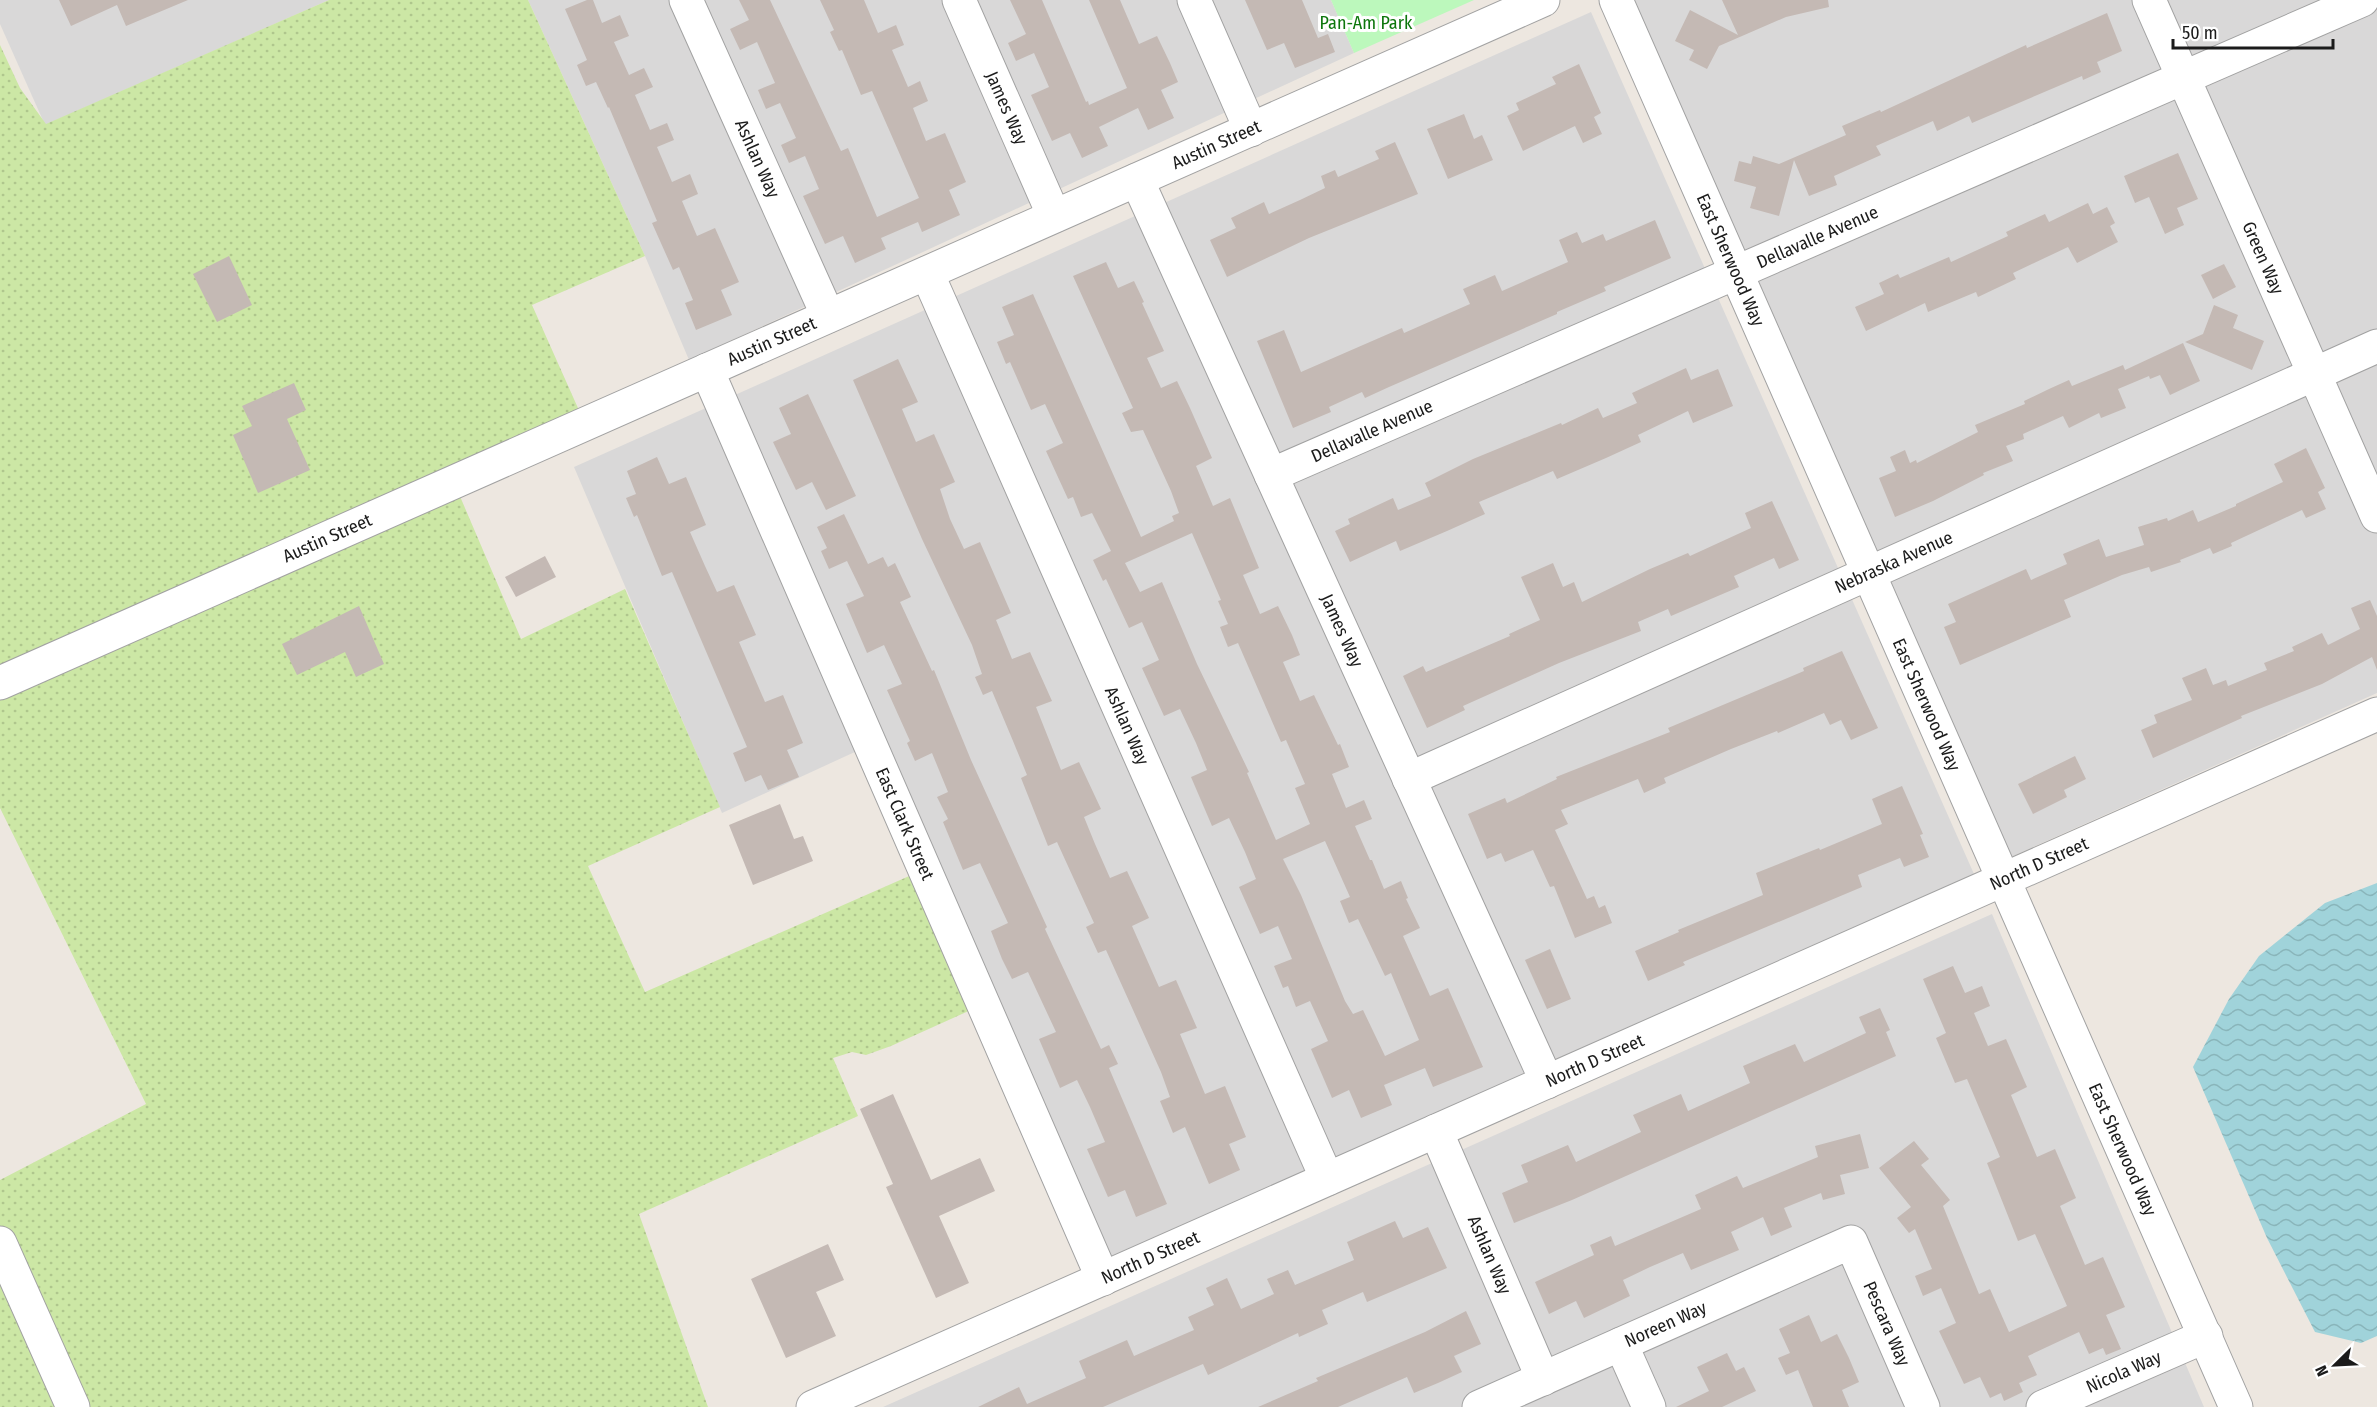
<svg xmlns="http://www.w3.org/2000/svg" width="2377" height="1407" font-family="'Fira Sans Condensed',sans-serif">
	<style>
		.residential { fill: #d9d8d8 }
		.grass { fill: url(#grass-dots) }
		.park { fill: #bcf8bc }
		.water { fill: url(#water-waves) }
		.building { fill: #c4b9b4; fill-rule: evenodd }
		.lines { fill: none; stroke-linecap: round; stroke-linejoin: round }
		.minor-casing { stroke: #a2a2a2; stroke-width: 35 }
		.minor { stroke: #fff; stroke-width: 33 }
		.labels { text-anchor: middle; stroke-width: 6; stroke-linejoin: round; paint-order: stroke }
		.park-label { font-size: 18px; fill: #0d760c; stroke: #fff }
		.street-label { font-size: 18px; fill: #1b1b1b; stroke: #fff }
	</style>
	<defs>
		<pattern id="grass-dots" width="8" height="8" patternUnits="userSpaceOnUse" patternTransform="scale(1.5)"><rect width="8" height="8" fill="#cce7a5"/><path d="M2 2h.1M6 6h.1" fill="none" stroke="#afc68d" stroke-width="1.8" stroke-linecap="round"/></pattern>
		<pattern id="water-waves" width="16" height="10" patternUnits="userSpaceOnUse" patternTransform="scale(1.5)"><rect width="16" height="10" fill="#a0d3da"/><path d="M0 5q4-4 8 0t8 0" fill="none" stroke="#89b5ba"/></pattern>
	</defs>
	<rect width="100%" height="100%" fill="#ede7e0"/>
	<g class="residential">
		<path d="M0,0H329L45,125L0,24Z"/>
		<path d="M528,0H1331L1354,53L689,360L645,256Z"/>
		<path d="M1633,0H2377V693L2011,857Z"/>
		<path d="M1591,12L1974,874L1081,1270L857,751L722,813L574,467Z"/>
		<path d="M1992,914L2204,1407H883Z"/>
	</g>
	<path class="grass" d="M329,0H528L645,256L532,305L590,435L459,494L521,639L625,589L720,807L588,866L645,992L932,866L993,1000L891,1046L866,1055L852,1052L833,1058L858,1116L639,1214L708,1407H0V1180L146,1104L0,808V45L20,88L46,124Z"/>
	<path class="park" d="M1331,0H1474L1354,53Z"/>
	<path class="water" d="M2377,883V1336L2361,1343L2315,1332L2267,1238L2193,1067L2229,999L2259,956L2325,903Z"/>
	<g class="building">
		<path d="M59,0H188L126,26L117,5L71,26Z"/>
		<path d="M587,0H593L602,23L620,15L629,36L614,42L629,75L644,68L653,87L635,95L650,130L667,123L674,140L657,147L672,182L690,174L698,194L682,201L697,236L715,228L739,282L721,290L732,315L696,330L685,303L693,300L679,267L673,270L652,223L657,221L609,107L608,108L596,82L586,86L577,65L587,60L565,9Z"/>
		<path d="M739,0H770L841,151L848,148L877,217L919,198L872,91L861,95L842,50L839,51L830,32L834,30L820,0H864L878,33L896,25L904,45L892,50L908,87L920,81L928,101L913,108L926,141L945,133L966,182L949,190L960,215L922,232L918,222L881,238L886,249L855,263L843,236L825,244L803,196L819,189L805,156L789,163L781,145L796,138L780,103L766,109L758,90L775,83L757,42L740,50L730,29L749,20Z"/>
		<path d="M1010,0H1042L1086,102L1088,101L1089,105L1127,88L1089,0H1120L1139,44L1157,36L1170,63L1178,82L1161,90L1174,118L1148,130L1138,108L1099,127L1108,146L1082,158L1070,133L1052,141L1031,95L1049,87L1034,53L1016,61L1008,43L1026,34Z"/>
		<path d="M1245,0H1302L1318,38L1328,34L1335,52L1295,68L1284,43L1267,50Z"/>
		<path d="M1722,0H1828L1829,7L1786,17L1719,46L1707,69L1689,60L1694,50L1675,41L1690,10L1738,35Z"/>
		<path d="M2107,13L2122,51L2097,62L2101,72L2083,80L2082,76L1972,123L1969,116L1937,131L1933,121L1876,146L1881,155L1834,176L1837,185L1809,196L1794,160L1779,216L1750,208L1756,187L1734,181L1739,161L1751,164L1753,156L1779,164L1846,135L1842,126L1880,110L1881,112L2026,45L2027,48Z"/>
		<path d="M1579,64L1601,113L1594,117L1602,134L1583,143L1575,126L1523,151L1507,116L1519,110L1516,103L1556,84L1552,77Z"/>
		<path d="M1464,114L1474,139L1482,135L1493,160L1448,179L1427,129Z"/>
		<path d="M1395,142L1418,194L1309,238L1227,277L1210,240L1236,228L1231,218L1264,202L1269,214L1300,200L1325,188L1321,176L1335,170L1338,177L1379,159L1375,151Z"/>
		<path d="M2178,153L2198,199L2177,208L2184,225L2165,234L2149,197L2135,203L2124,176Z"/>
		<path d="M2088,203L2093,214L2107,207L2115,223L2110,226L2118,242L2077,263L2068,247L2013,273L2016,279L1978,297L1976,292L1928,312L1925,303L1866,331L1855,307L1884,294L1879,283L1898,274L1900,278L1949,257L1951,262L2008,236L2006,232L2045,214L2049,222Z"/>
		<path d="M1655,220L1671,258L1604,287L1606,291L1557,312V314L1389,387L1365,398L1362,392L1329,407L1331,412L1293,428L1257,341L1284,330L1301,372L1402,328L1404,333L1470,304L1463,289L1495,275L1502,291L1568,262L1559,240L1577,232L1582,243L1603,234L1606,241Z"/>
		<path d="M229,256L252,305L217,322L193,274Z"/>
		<path d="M1106,262L1118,288L1134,281L1144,302L1142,303L1164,351L1147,358L1161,388L1177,381L1190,408L1212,458L1196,466L1213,506L1230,498L1259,568L1243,575L1260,614L1278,606L1292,635L1300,655L1283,662L1300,701L1314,695L1338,745L1340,744L1349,767L1332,774L1346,808L1364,800L1372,819L1355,826L1370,860H1372L1384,889L1401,881L1408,898L1406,899L1420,928L1403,936L1430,996L1448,988L1483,1067L1433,1087L1425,1068L1384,1085L1392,1105L1361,1118L1349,1090L1332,1098L1311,1049L1328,1041L1310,1001L1296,1007L1288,986L1283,988L1274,966L1292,959L1278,926L1260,934L1239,887L1256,879L1245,852L1229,818L1212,826L1191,777L1207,770L1196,743L1180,709L1164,716L1142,668L1159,660L1142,622L1129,628L1106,579L1103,581L1093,560L1111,551L1092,513L1081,517L1073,497L1068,499L1046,451L1063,443L1045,404L1031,410L1010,362L1006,364L997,342L1014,335L1002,307L1033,294L1141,537L1174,521L1172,516L1179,513L1171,491L1143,430L1131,432L1122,413L1133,408L1073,276ZM1192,533L1221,600L1218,601L1228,624L1220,627L1228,647L1238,643L1281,742L1286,740L1305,784L1295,788L1310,824L1276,840L1247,773L1249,772L1197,664L1162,582L1140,592L1125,563ZM1325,841L1350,897L1340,901L1349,923L1358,919L1385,976L1391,973L1419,1040L1385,1056L1363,1010L1353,1014L1345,1001L1301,895L1283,859Z"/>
		<path d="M2224,264L2236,287L2213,299L2201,275Z"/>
		<path d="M2214,305L2238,315L2233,328L2264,341L2252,370L2185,342L2203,334Z"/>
		<path d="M2183,343L2200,381L2170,395L2160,375L2150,379L2149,376L2118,389L2126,408L2101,418L2099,413L2069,428L2063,416L2023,434L2024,439L2006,446L2013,461L1983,473L1984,475L1933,501L1895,517L1879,478L1896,471L1890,457L1905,450L1910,463L1916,460L1917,463L1978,432L1975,425L2025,404L2024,401L2049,389L2069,380L2072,386L2123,365L2125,370Z"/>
		<path d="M898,359L918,402L902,409L916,442L934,434L955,482L940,489L950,519L964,549L980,542L1011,613L996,620L1012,659L1030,652L1052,701L1036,707L1061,770L1079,762L1101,809L1084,817L1095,844L1110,878L1127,871L1149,918L1132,926L1159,987L1176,980L1197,1028L1180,1034L1205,1094L1225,1086L1246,1137L1229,1144L1240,1170L1209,1184L1185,1127L1173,1133L1160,1101L1170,1097L1161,1072L1106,950L1098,953L1086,927L1094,923L1057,842L1048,846L1021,778L1027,775L1013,741L992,691L983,695L975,677L982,674L972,645L922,539L853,380Z"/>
		<path d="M1686,368L1691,380L1718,369L1733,406L1693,423L1688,411L1638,435L1641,442L1606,458L1557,479L1553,471L1479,502L1485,514L1447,531L1400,551L1396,541L1350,562L1335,531L1350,524L1348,519L1393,498L1398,510L1431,496L1425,483L1473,459L1561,423L1562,425L1598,408L1603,418L1637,403L1632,393Z"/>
		<path d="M294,383L306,410L287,419L310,470L258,493L233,435L252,426L242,406Z"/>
		<path d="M808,394L856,496L826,510L812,482L796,490L773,442L791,434L779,408Z"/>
		<path d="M2306,448L2325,488L2318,492L2326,509L2306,518L2302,510L2231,543L2232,546L2213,554L2210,548L2180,560L2181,562L2151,572L2149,567L2122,575L2064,600L2071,617L1960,665L1944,627L1956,622L1948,604L2026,569L2031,580L2067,564L2063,554L2099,539L2106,557L2144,545L2138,527L2167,518L2168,521L2193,510L2198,522L2236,506V504L2283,482L2274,464Z"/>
		<path d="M657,457L669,484L686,477L706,525L690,532L705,566L717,592L734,585L756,635L739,642L765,702L783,695L803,743L787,750L799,777L768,790L761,775L745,782L733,753L747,747L672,572L662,576L637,515L634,517L626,498L636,494L627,471Z"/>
		<path d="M1772,501L1799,560L1779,569L1774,558L1734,576L1739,587L1671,616L1668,609L1638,622L1641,631L1559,663L1463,706L1465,710L1427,728L1403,676L1423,666L1426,672L1510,636L1509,634L1540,620L1521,577L1553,563L1563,587L1574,582L1582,602L1650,569L1688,553L1690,556L1751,528L1745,513Z"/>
		<path d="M844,514L868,564L883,557L888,567L895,563L911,597L900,602L932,671L934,670L971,760L1047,927L1045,929L1101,1049L1109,1045L1118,1064L1109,1068L1167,1204L1136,1217L1125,1190L1108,1197L1087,1149L1105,1142L1090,1107L1077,1080L1060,1088L1039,1039L1056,1032L1028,972L1012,979L1002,959L991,931L1008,923L980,863L963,870L943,822L948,819L937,797L948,792L932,753L915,761L907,743L910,741L887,690L902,684L884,645L867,653L846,604L864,596L847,561L829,569L821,551L827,548L817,527Z"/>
		<path d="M545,556L556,577L516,597L505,577Z"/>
		<path d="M2370,600L2377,616V670L2372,657L2322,684L2241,716L2242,718L2153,758L2141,730L2157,723L2154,715L2192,700L2182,678L2206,668L2213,685L2226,680L2228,686L2267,670L2264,663L2294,651L2292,647L2322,633L2328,645L2360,629L2351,608Z"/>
		<path d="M359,606L384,664L356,677L345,652L297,675L282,644Z"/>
		<path d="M1842,651L1878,728L1851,740L1841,720L1830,725L1824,713L1778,733L1777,731L1731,749L1664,778L1666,783L1644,793L1638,779L1561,810L1568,824L1555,830L1587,899L1594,896L1599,908L1605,905L1612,923L1575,938L1554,886L1550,887L1533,850L1505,862L1501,853L1487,859L1468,814L1505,798L1507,803L1557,779L1556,777L1670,732L1668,728L1804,671L1803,668Z"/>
		<path d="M2075,756L2086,779L2064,790L2067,797L2033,814L2018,784Z"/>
		<path d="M1902,786L1923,834L1920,835L1929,857L1904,867L1900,858L1858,875L1862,887L1683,962L1685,965L1648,981L1635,951L1679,932L1678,930L1763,895L1756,873L1819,848L1820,850L1882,824L1872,799Z"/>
		<path d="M780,804L794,839L803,836L813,861L753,885L729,825Z"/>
		<path d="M1550,949L1571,999L1547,1009L1525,960Z"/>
		<path d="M1953,966L1965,993L1982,986L1990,1006L1974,1013L1988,1046L2006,1039L2027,1087L2011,1095L2037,1157L2055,1149L2076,1198L2060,1206L2085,1265L2103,1257L2125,1307L2106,1315L2121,1349L2106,1355L2103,1348L2089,1354L2079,1332L2028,1356L2037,1375L2019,1383L2023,1392L2004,1401L2001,1393L1990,1398L1980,1377L1964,1384L1939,1331L1956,1323L1941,1288L1923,1296L1915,1276L1932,1269L1915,1229L1909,1233L1897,1218L1911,1207L1879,1168L1914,1141L1929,1159L1921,1165L1950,1200L1943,1206L1979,1294L1990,1289L2009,1332L2067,1306L2035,1234L2018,1241L1987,1163L2000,1157L1967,1079L1955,1083L1936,1038L1946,1033L1923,979Z"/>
		<path d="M1880,1008L1890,1030L1886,1032L1896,1056L1572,1200L1514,1223L1502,1193L1528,1182L1521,1165L1568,1145L1576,1162L1641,1132L1633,1115L1667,1100L1681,1094L1688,1111L1750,1083L1743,1066L1795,1044L1804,1062L1866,1033L1859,1017Z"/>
		<path d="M893,1094L931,1180L980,1158L995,1191L939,1216L969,1283L936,1298L886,1187L893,1184L860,1109Z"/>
		<path d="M1860,1134L1869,1168L1840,1175L1845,1194L1823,1200L1821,1193L1784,1208L1792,1227L1771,1236L1763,1217L1731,1232L1739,1250L1691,1270L1683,1253L1650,1267L1623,1280L1630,1296L1584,1318L1576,1301L1549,1314L1535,1282L1594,1255L1590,1245L1611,1236L1615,1246L1701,1209L1695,1195L1737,1176L1743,1188L1818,1157L1815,1146Z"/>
		<path d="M1395,1221L1403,1238L1428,1227L1447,1268L1367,1302L1363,1292L1322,1310L1328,1324L1299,1337L1298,1333L1208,1375L1203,1364L1103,1407H978L1019,1387L1027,1404L1086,1378L1079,1361L1127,1340L1134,1356L1194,1330L1188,1317L1214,1305L1206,1288L1227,1278L1241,1309L1274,1294L1267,1279L1288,1270L1295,1285L1328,1271L1354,1260L1347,1242Z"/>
		<path d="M828,1244L844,1280L816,1292L836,1336L786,1358L751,1279Z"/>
		<path d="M1466,1311L1481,1344L1454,1356L1462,1372L1438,1383L1414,1393L1407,1377L1338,1407H1258L1318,1381L1316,1378L1425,1332Z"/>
		<path d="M1809,1315L1821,1342L1837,1334L1849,1358L1859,1382L1842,1390L1849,1407H1813L1798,1370L1786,1375L1778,1358L1790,1353L1779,1329Z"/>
		<path d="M1727,1353L1736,1371L1744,1367L1756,1391L1722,1407H1676L1709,1391L1697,1367Z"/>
	</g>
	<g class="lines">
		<defs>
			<g id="minor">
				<path id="s1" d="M686,0L828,316"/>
				<path id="s2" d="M959,0L1054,216"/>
				<path d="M1194,0L1251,130"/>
				<path id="s3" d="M1616,0L2236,1407"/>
				<path id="s4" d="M2149,0L2377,516"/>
				<path id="s5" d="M1137,180L1547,1082"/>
				<path id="s6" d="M927,273L1327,1179"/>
				<path id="s7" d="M707,370L1103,1279"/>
				<path id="s8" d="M1271,475L2362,0"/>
				<path id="s9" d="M0,683L1543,0"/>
				<path id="s10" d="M1409,779L2377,346"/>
				<path id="s11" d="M1436,1131L1543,1379"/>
				<path d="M0,1243L73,1407"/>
				<path d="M1621,1344L1649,1407"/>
				<path id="s12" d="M813,1407L2377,714"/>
				<path id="s13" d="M1479,1407L1851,1242L1923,1407"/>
				<path id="s14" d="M2043,1407L2206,1336"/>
			</g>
		</defs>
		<use href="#minor" class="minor-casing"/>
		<use href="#minor" class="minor"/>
	</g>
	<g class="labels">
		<g class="park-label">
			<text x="1366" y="29">Pan-Am Park</text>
		</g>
		<g class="street-label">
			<text dy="6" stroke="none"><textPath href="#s2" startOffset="118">James Way</textPath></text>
			<text dy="6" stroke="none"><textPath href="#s9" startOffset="1330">Austin Street</textPath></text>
			<text dy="6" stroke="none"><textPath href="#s1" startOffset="174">Ashlan Way</textPath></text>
			<text dy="6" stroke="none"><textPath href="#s8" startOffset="596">Dellavalle Avenue</textPath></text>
			<text dy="6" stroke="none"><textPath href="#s4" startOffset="282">Green Way</textPath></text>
			<text dy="6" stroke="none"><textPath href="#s3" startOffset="284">East Sherwood Way</textPath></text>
			<text dy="6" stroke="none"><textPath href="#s9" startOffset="844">Austin Street</textPath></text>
			<text dy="6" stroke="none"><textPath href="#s8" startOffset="110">Dellavalle Avenue</textPath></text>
			<text dy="6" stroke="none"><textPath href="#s9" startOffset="358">Austin Street</textPath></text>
			<text dy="6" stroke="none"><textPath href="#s10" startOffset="531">Nebraska Avenue</textPath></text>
			<text dy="6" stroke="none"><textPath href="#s5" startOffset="495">James Way</textPath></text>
			<text dy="6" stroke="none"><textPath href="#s3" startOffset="770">East Sherwood Way</textPath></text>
			<text dy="6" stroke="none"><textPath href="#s6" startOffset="495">Ashlan Way</textPath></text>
			<text dy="6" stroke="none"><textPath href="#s7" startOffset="495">East Clark Street</textPath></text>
			<text dy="6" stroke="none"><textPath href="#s12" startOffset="1341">North D Street</textPath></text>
			<text dy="6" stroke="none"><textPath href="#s12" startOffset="855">North D Street</textPath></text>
			<text dy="6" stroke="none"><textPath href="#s3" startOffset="1256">East Sherwood Way</textPath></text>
			<text dy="6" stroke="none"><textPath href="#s11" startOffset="135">Ashlan Way</textPath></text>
			<text dy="6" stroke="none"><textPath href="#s12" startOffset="369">North D Street</textPath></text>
			<text dy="6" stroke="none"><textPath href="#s13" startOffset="204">Noreen Way</textPath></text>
			<text dy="6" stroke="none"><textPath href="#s13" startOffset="496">Pescara Way</textPath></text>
			<text dy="6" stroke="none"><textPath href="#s14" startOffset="88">Nicola Way</textPath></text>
		</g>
	</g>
	<g transform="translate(2335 1365) rotate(246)" stroke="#ffffff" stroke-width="4.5" paint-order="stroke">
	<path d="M0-4.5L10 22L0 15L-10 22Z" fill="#1b1b1b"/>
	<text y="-9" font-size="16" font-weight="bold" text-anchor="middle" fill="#1b1b1b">N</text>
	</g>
	<path d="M2173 39v9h160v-9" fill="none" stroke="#1b1b1b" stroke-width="3"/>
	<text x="2182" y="39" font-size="18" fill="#1b1b1b" stroke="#ffffff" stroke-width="4.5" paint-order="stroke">50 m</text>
</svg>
